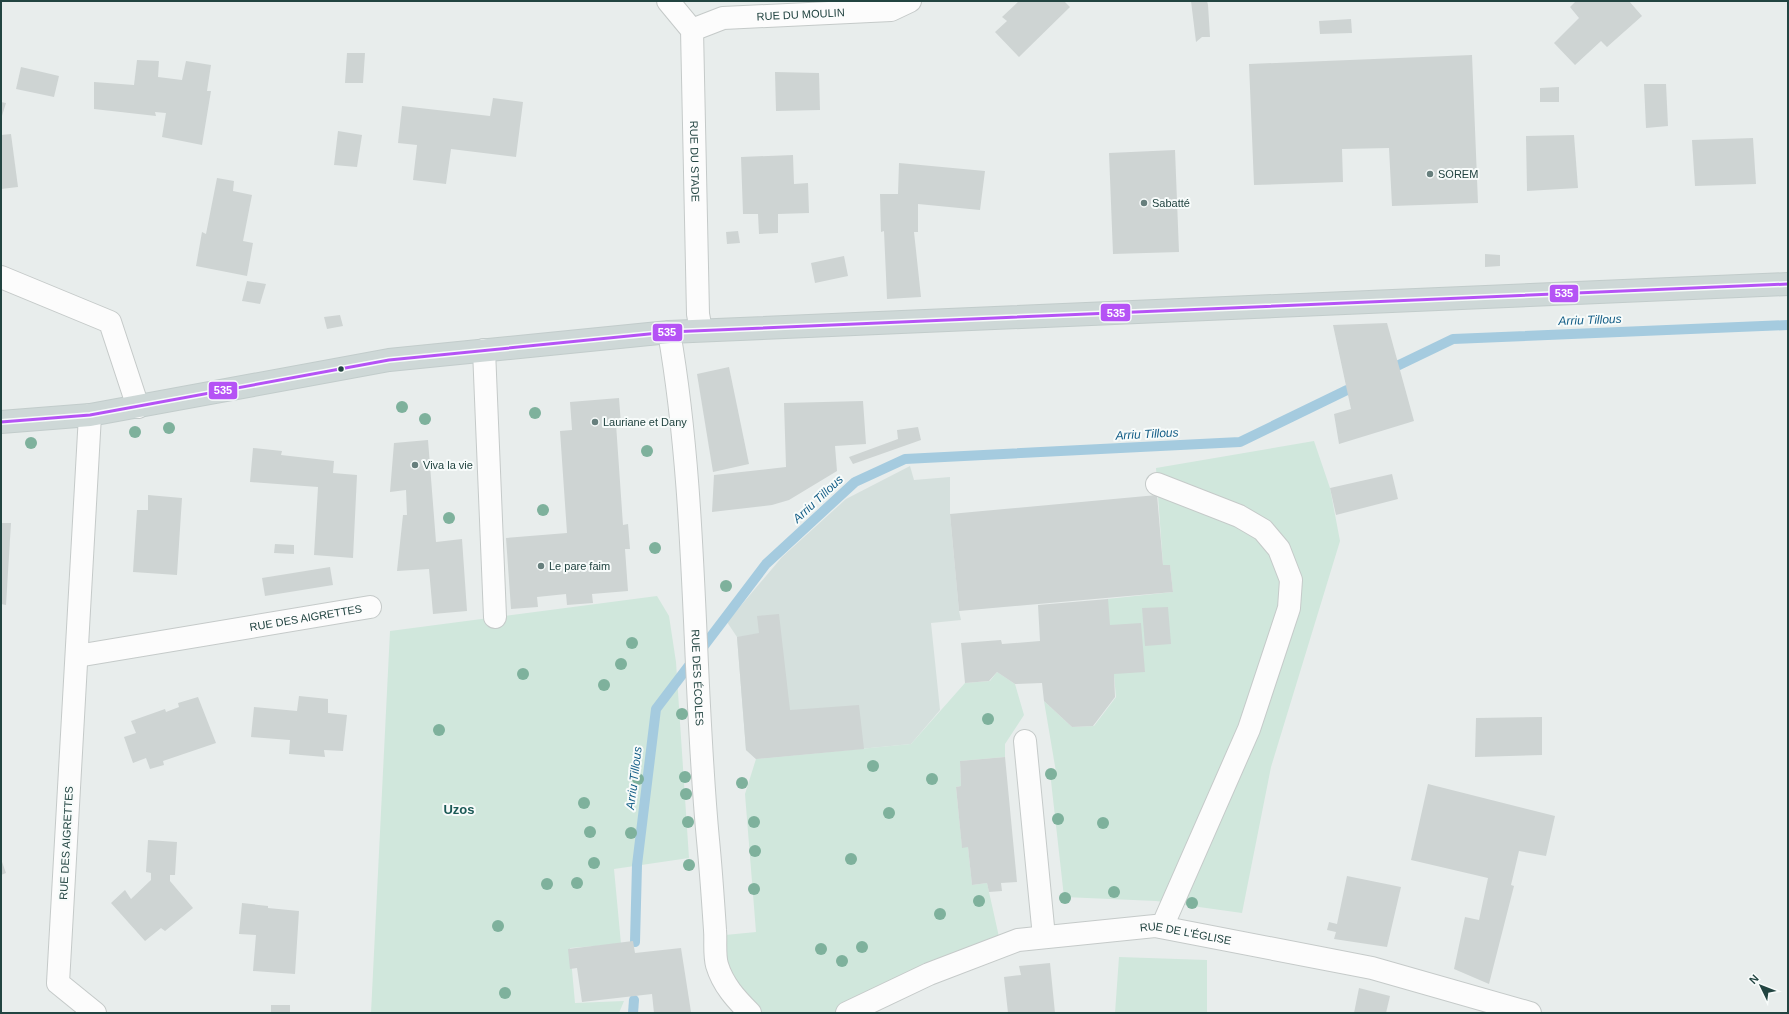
<svg xmlns="http://www.w3.org/2000/svg" width="1789" height="1014" font-family="Arial,sans-serif">
	<style>
		.built { fill: #d5e0dd }
		.green { fill: #d0e7dc }
		.lines { fill: none; stroke-linecap: round; stroke-linejoin: round }
		.stream { stroke: #a5cbdf; stroke-width: 10 }
		.building { fill: #ced4d3 }
		.minor-casing { stroke: #c5cac9; stroke-width: 24 }
		.major-casing { stroke: #c2cccb; stroke-width: 24 }
		.minor { stroke: #fcfcfc; stroke-width: 22 }
		.major { stroke: #ced8d7; stroke-width: 22 }
		.bus-1-casing { stroke: #f7fbfa; stroke-width: 6 }
		.bus-1 { stroke: #b553f5; stroke-width: 3 }
		.tree { fill: #7eb19c }
		.poi-dot { fill: #677f7d; stroke: #f7fbfa; stroke-width: 1.5 }
		.bus-dot { fill: #224441; stroke: #f7fbfa; stroke-width: 1.5 }
		.labels { text-anchor: middle; stroke-width: 4; stroke-linejoin: round; paint-order: stroke }
		.street-label { font-size: 11px; fill: #224441; stroke: #f7fbfa }
		.poi-label { font-size: 11px; fill: #224441; stroke: #f7fbfa; text-anchor: start }
		.water-label { font-size: 12px; font-style: italic; fill: #145e87; stroke: #f7fbfa }
		.quarter-label { font-size: 13px; font-weight: bold; fill: #1b5956; stroke: #f7fbfa }
		.line-badge { stroke: #f7fbfa; stroke-width: 1.5 }
		.badge-label { font-size: 11px; text-anchor: middle; font-weight: bold; fill: #fff }
	</style>
	<rect width="100%" height="100%" fill="#e8edec"/>
	<path class="built" d="M910,466L914,480L950,477V514L959,611L961,620L931,623L940,710L911,744L756,759L746,750L737,637L727,622L782,557L846,499Z"/>
	<g class="green">
		<path d="M1314,441L1330,488L1340,541L1271,767L1242,913L1156,901L1064,897L1050,772H1056L1044,701L1072,727L1094,726L1116,697L1107,599L1173,592L1170,565H1163L1156,468Z"/>
		<path d="M657,596L669,616L676,662L689,858L614,869L621,944L570,948L575,1003L624,1001L619,1013H371L390,631Z"/>
		<path d="M997,672L1015,684L1024,715L1005,744V757L960,761L961,786L956,787L962,847H968L972,885L987,883L1001,946L859,1013H749L715,936L756,932L745,794L756,759L911,744L965,683L990,681Z"/>
		<path d="M1119,957L1207,960V1013H1115Z"/>
	</g>
	<g class="lines">
		<g class="stream">
			<path d="M1399,365L1453,339L1788,325"/>
			<path d="M635,942L637,865L656,709L766,564L855,482L905,459L1240,442L1347,390"/>
			<path d="M633,1013L634,1000"/>
		</g>
	</g>
	<g class="building">
		<path d="M1019,1H1064L1070,7L1019,57L995,32L1007,21L1002,17Z"/>
		<path d="M1191,1H1207L1208,5L1210,37H1202L1196,42Z"/>
		<path d="M1576,1H1629L1642,16L1607,47L1601,41L1575,65L1554,43L1579,18L1570,7Z"/>
		<path d="M1351,19L1352,33L1320,34L1319,21Z"/>
		<path d="M347,53H365L363,83H345Z"/>
		<path d="M1472,55L1478,203L1392,206L1389,148L1342,149L1343,182L1254,185L1249,64Z"/>
		<path d="M137,60L159,61L158,77L182,80L186,61L211,65L207,91H211L202,145L162,137L166,113L155,112L156,116L94,109V82L134,85Z"/>
		<path d="M21,67L59,76L54,97L16,89Z"/>
		<path d="M775,72L819,73L820,110L776,111Z"/>
		<path d="M1644,84H1666L1668,126L1646,128Z"/>
		<path d="M1559,87V102H1540V88Z"/>
		<path d="M493,98L523,102L516,157L451,149L446,184L413,180L417,145L398,143L402,106L490,116Z"/>
		<path d="M1,102L6,103L1,119Z"/>
		<path d="M338,131L362,135L357,167L334,165Z"/>
		<path d="M11,134L18,187L1,189V135Z"/>
		<path d="M1574,135L1578,188L1527,191L1526,136Z"/>
		<path d="M1753,138L1756,184L1695,186L1692,140Z"/>
		<path d="M1175,150L1179,252L1113,254L1109,153Z"/>
		<path d="M793,155L794,184L808,183L809,213L778,214V233L759,234L758,214H743L741,157Z"/>
		<path d="M899,163L985,171L980,210L918,204V232H914L921,297L887,299L884,231L881,232L880,194H898Z"/>
		<path d="M217,178L234,181L233,191L252,195L243,241L253,243L247,276L196,266L202,232L206,234Z"/>
		<path d="M738,231L740,243L727,244L726,232Z"/>
		<path d="M1485,254L1500,255V266L1485,267Z"/>
		<path d="M844,256L848,276L815,283L811,263Z"/>
		<path d="M247,281L266,284L260,304L242,301Z"/>
		<path d="M340,315L343,326L327,329L324,317Z"/>
		<path d="M1387,323L1414,421L1339,444L1334,414L1351,409L1333,325Z"/>
		<path d="M729,367L749,464L713,472L697,374Z"/>
		<path d="M619,398L621,424H616L623,525L628,524L630,549H625L628,591L592,594L593,603L567,605L566,594L537,597L538,607L511,609L506,538L567,533L560,431L572,430L570,402Z"/>
		<path d="M863,401L866,444L835,446L837,471L789,500L772,505L712,512L714,475L786,467L784,403Z"/>
		<path d="M918,427L921,440L853,464L849,457L898,439L897,430Z"/>
		<path d="M428,440L436,542L462,539L467,611L433,614L429,569L397,571L403,515H407L406,490L390,492L394,443Z"/>
		<path d="M253,448L282,451L281,455L334,461L333,473L357,475L353,558L314,555L318,487L250,482Z"/>
		<path d="M1392,474L1398,499L1336,515L1330,488Z"/>
		<path d="M148,495L182,498L177,575L133,572L137,510H148Z"/>
		<path d="M1157,495L1163,565H1170L1173,592L959,611L950,514Z"/>
		<path d="M1,523H11L6,605L1,604Z"/>
		<path d="M275,544L294,545V554L274,553Z"/>
		<path d="M330,567L333,585L265,596L262,578Z"/>
		<path d="M1108,599L1110,625L1141,623L1145,672L1114,674L1115,697L1093,726L1072,727L1044,701L1042,683L1015,684L997,672L989,681L965,683L961,643L1001,640L1002,644L1040,641L1038,605Z"/>
		<path d="M1168,607L1171,644L1145,646L1142,608Z"/>
		<path d="M779,614L790,710L859,705L864,749L756,759L746,750L737,637L759,633L757,616Z"/>
		<path d="M299,696L328,699V713L347,715L343,751L324,750L325,757L289,754L290,740L251,737L254,707L297,711Z"/>
		<path d="M198,697L216,743L163,761L164,765L150,769L146,758L133,763L124,737L136,733L131,721L165,709L166,712L179,707L178,703Z"/>
		<path d="M1542,717V755L1475,757L1476,718Z"/>
		<path d="M1005,757L1017,882L1001,883L1002,891L989,892L987,883L972,885L968,847L962,848L956,787L961,786L960,761Z"/>
		<path d="M1428,784L1555,816L1546,856L1519,851L1511,885L1514,886L1489,984L1454,969L1465,917L1479,920L1488,878L1411,860Z"/>
		<path d="M148,840L177,842L175,875H170V881L193,908L165,931L161,928L145,941L111,903L125,890L131,899L151,880V873L146,872Z"/>
		<path d="M1,859L6,873L1,875Z"/>
		<path d="M1347,876L1401,887L1387,947L1334,939L1336,932L1327,930L1329,922L1337,924Z"/>
		<path d="M242,903L268,906V908L299,911L295,974L253,971L256,935L239,934Z"/>
		<path d="M633,941L635,953L681,948L691,1012L654,1013L652,994L582,1002L577,968L570,969L568,949Z"/>
		<path d="M1050,963L1055,1013H1008L1004,977L1021,975L1019,966Z"/>
		<path d="M1359,988L1390,996L1386,1013H1354Z"/>
		<rect x="271" y="1005" width="19" height="8"/>
	</g>
	<g class="lines">
		<defs>
			<g id="minor">
				<path id="s1" d="M668,1L692,30L698,314L701,330"/>
				<path id="s2" d="M692,30L723,18L891,10L910,1"/>
				<path d="M1,277L110,322L138,407"/>
				<path id="s3" d="M669,332C698,499 692,671 708,840C711,870 713,900 715,930C716,941 714,954 717,965C723,985 736,999 750,1013"/>
				<path d="M484,350L495,617"/>
				<path d="M90,415L58,983L95,1013"/>
				<path d="M1157,484L1239,516L1263,530L1279,549L1291,580L1289,608L1249,729L1162,927"/>
				<path id="s4" d="M77,656L370,607"/>
				<path d="M1025,741L1044,937"/>
				<path id="s5" d="M847,1013L929,974L1018,940L1155,926L1372,968L1530,1013"/>
			</g>
			<path id="major" d="M1,422L90,415L389,360L669,332L1788,284"/>
		</defs>
		<use href="#minor" class="minor-casing"/>
		<use href="#major" class="major-casing"/>
		<use href="#minor" class="minor"/>
		<use href="#major" class="major"/>
		<defs>
			<path id="bus-1" d="M1,422L90,415L389,360L669,332L1788,284"/>
		</defs>
		<use href="#bus-1" class="bus-1-casing"/>
		<use href="#bus-1" class="bus-1"/>
	</g>
	<g class="tree">
		<circle cx="402" cy="407" r="6"/>
		<circle cx="535" cy="413" r="6"/>
		<circle cx="425" cy="419" r="6"/>
		<circle cx="169" cy="428" r="6"/>
		<circle cx="135" cy="432" r="6"/>
		<circle cx="31" cy="443" r="6"/>
		<circle cx="647" cy="451" r="6"/>
		<circle cx="543" cy="510" r="6"/>
		<circle cx="449" cy="518" r="6"/>
		<circle cx="655" cy="548" r="6"/>
		<circle cx="726" cy="586" r="6"/>
		<circle cx="632" cy="643" r="6"/>
		<circle cx="621" cy="664" r="6"/>
		<circle cx="523" cy="674" r="6"/>
		<circle cx="604" cy="685" r="6"/>
		<circle cx="682" cy="714" r="6"/>
		<circle cx="988" cy="719" r="6"/>
		<circle cx="439" cy="730" r="6"/>
		<circle cx="873" cy="766" r="6"/>
		<circle cx="1051" cy="774" r="6"/>
		<circle cx="685" cy="777" r="6"/>
		<circle cx="638" cy="779" r="6"/>
		<circle cx="932" cy="779" r="6"/>
		<circle cx="742" cy="783" r="6"/>
		<circle cx="686" cy="794" r="6"/>
		<circle cx="584" cy="803" r="6"/>
		<circle cx="889" cy="813" r="6"/>
		<circle cx="1058" cy="819" r="6"/>
		<circle cx="688" cy="822" r="6"/>
		<circle cx="754" cy="822" r="6"/>
		<circle cx="1103" cy="823" r="6"/>
		<circle cx="590" cy="832" r="6"/>
		<circle cx="631" cy="833" r="6"/>
		<circle cx="755" cy="851" r="6"/>
		<circle cx="851" cy="859" r="6"/>
		<circle cx="594" cy="863" r="6"/>
		<circle cx="689" cy="865" r="6"/>
		<circle cx="577" cy="883" r="6"/>
		<circle cx="547" cy="884" r="6"/>
		<circle cx="754" cy="889" r="6"/>
		<circle cx="1114" cy="892" r="6"/>
		<circle cx="1065" cy="898" r="6"/>
		<circle cx="979" cy="901" r="6"/>
		<circle cx="1192" cy="903" r="6"/>
		<circle cx="940" cy="914" r="6"/>
		<circle cx="498" cy="926" r="6"/>
		<circle cx="862" cy="947" r="6"/>
		<circle cx="821" cy="949" r="6"/>
		<circle cx="842" cy="961" r="6"/>
		<circle cx="505" cy="993" r="6"/>
	</g>
	<g class="poi-dot">
		<circle cx="1430" cy="174" r="4"/>
		<circle cx="1144" cy="203" r="4"/>
		<circle cx="595" cy="422" r="4"/>
		<circle cx="415" cy="465" r="4"/>
		<circle cx="541" cy="566" r="4"/>
	</g>
	<circle class="bus-dot" cx="341" cy="369" r="3.5"/>
	<g class="labels">
		<g class="street-label">
			<text dy="4" stroke="none"><textPath href="#s2" startOffset="111">RUE DU MOULIN</textPath></text>
			<text dy="4" stroke="none"><textPath href="#s1" startOffset="169">RUE DU STADE</textPath></text>
			<text dy="4" stroke="none"><textPath href="#s4" startOffset="232">RUE DES AIGRETTES</textPath></text>
			<text dy="4" stroke="none"><textPath href="#s3" startOffset="347">RUE DES ÉCOLES</textPath></text>
			<text transform="translate(66 843) rotate(-87)" y="4">RUE DES AIGRETTES</text>
			<text dy="4" stroke="none"><textPath href="#s5" startOffset="355">RUE DE L'ÉGLISE</textPath></text>
		</g>
		<g class="poi-label">
			<text x="1438" y="178">SOREM</text>
			<text x="1152" y="207">Sabatté</text>
			<text x="603" y="426">Lauriane et Dany</text>
			<text x="423" y="469">Viva la vie</text>
			<text x="549" y="570">Le pare faim</text>
		</g>
		<g class="water-label">
			<text transform="translate(1590 320) rotate(-2)" y="4">Arriu Tillous</text>
			<text transform="translate(1147 434) rotate(-3)" y="4">Arriu Tillous</text>
			<text transform="translate(818 499) rotate(-43)" y="4">Arriu Tillous</text>
			<text transform="translate(634 778) rotate(-83)" y="4">Arriu Tillous</text>
		</g>
		<g class="quarter-label">
			<text x="459" y="814">Uzos</text>
		</g>
	</g>
	<g class="line-badge">
		<rect x="1549" y="284" width="30" height="19" rx="4" fill="#b553f5"/>
		<rect x="1100" y="303" width="31" height="19" rx="4" fill="#b553f5"/>
		<rect x="652" y="323" width="31" height="19" rx="4" fill="#b553f5"/>
		<rect x="208" y="381" width="30" height="19" rx="4" fill="#b553f5"/>
	</g>
	<g class="badge-label">
		<text x="1564" y="297">535</text>
		<text x="1116" y="317">535</text>
		<text x="667" y="336">535</text>
		<text x="223" y="394">535</text>
	</g>
	<rect width="1789" height="1014" fill="none" stroke="#224441" stroke-width="4"/>
	<g transform="translate(1761 986) rotate(313)" stroke="#f7fbfa" stroke-width="3" paint-order="stroke">
	<path d="M0-3L7 15L0 10L-7 15Z" fill="#224441"/>
	<text y="-6" font-size="11" font-weight="bold" text-anchor="middle" fill="#224441">N</text>
	</g>
</svg>
